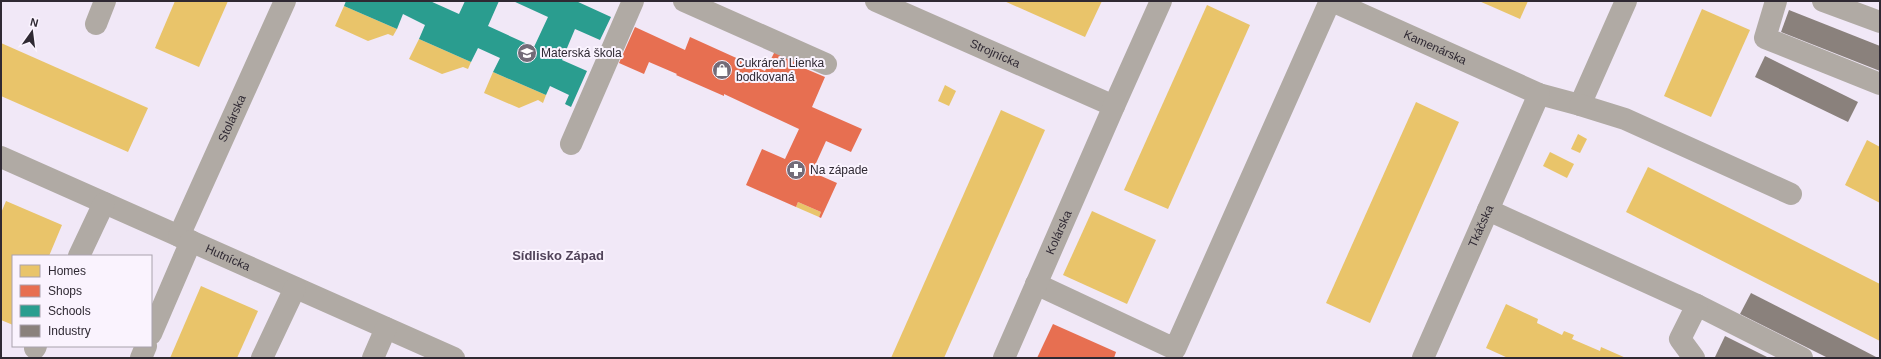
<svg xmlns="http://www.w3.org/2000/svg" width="1881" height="359" font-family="Helvetica,sans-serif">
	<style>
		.homes { fill: #e9c46a }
		.shops { fill: #e76f51 }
		.schools { fill: #2a9d8f }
		.industry { fill: #8a817c }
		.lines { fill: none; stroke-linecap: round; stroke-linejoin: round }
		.minor { stroke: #b0aaa4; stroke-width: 22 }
		.labels { text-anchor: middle; stroke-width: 4; stroke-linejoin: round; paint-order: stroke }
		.street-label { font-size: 12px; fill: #2f2933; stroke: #faf3fe }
		.poi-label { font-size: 12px; fill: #2f2933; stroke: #faf3fe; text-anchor: start }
		.neighbourhood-label { font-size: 13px; font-weight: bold; fill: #51435a; stroke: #faf3fe }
	</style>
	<rect width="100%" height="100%" fill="#f1e8f7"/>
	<g class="homes">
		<path d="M175,1H228L199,67L155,48Z"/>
		<path d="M1004,1H1102L1085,37Z"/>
		<path d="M1479,1H1528L1520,19Z"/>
		<path d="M1207,5L1250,25L1168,209L1124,190Z"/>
		<path d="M344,6L397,29L393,36L388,34L368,41L335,26Z"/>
		<path d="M1702,9L1750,30L1711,117L1664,96Z"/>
		<path d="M419,39L471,62L468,69L463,67L442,74L409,59Z"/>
		<path d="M1,43L148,108L128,152L1,96Z"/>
		<path d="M493,72L546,95L543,103L538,100L519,108L484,93Z"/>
		<path d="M945,85L956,91L949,106L938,101Z"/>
		<path d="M1416,102L1459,122L1370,323L1326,303Z"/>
		<path d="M1001,110L1045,130L944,358H891Z"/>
		<path d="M1578,134L1587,139L1580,153L1571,149Z"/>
		<path d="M1867,140L1880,147V203L1845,185Z"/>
		<path d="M1550,152L1574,164L1567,178L1543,166Z"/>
		<path d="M1648,167L1880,284V341L1626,212Z"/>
		<path d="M6,201L62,225L49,256H13V325L1,320V213Z"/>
		<path d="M798,202L821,212L819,217L796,207Z"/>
		<path d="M1092,211L1156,240L1127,304L1063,275Z"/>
		<path d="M201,286L258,311L237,358H170Z"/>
		<path d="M1506,304L1538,319L1537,323L1562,335L1564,331L1574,335L1572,339L1600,351L1601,347L1626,358H1508L1486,348Z"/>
	</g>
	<g class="shops">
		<path d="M635,27L685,50L690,37L765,71L775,51L801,62L799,66L825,77L812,107L862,129L851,152L826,141L812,172L837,183L821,218L819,217L821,212L798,202L796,207L746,185L762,149L785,159L799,129L724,94V96L676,75L677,74L649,62L644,74L619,63Z"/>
		<path d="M1053,324L1116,352L1114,358H1037Z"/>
	</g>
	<path class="schools" d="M346,1H430L459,14L465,1H499L488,26L534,47L548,17L513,1H576L611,17L600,40L575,29L562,60L587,71L571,107L565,104L569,95L550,86L546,95L493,72L500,58L478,48L471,62L419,39L425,25L403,14L397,29L344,6Z"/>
	<g class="industry">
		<path d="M1789,10L1880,46V71L1781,32Z"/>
		<path d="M1765,56L1858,102L1848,122L1755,77Z"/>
		<path d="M1751,293L1853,345L1878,358H1828L1740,314Z"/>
		<path d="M1725,336L1769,358L1715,357Z"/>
	</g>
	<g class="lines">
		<g class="minor">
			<path d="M684,1L826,64"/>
			<path id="s1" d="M876,1L1114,106"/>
			<path id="s2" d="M1332,1L1539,94L1580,105L1626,1"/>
			<path d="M1776,1L1765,38L1880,84"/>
			<path d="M1823,1L1880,22"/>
			<path d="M96,24L105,1"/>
			<path d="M1580,105L1625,119L1791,194"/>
			<path d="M571,144L633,1"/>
			<path id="s3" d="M1,157L454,358"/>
			<path d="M1488,210L1697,305L1802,358"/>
			<path id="s4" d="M179,236L285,1"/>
			<path d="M79,256L104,203"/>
			<path d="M1036,284L1175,349L1330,1"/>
			<path d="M151,334L191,241"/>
			<path d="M35,348L36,346"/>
			<path d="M141,358L146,346"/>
			<path d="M262,358L295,288"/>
			<path d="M373,358L386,328"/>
			<path id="s5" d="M1004,358L1114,106L1161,1"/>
			<path id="s6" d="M1423,358L1539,94"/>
			<path d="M1694,358L1680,339L1697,305"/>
		</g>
	</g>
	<defs>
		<symbol id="school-disc" viewBox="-11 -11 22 22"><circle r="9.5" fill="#736c78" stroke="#faf3fe"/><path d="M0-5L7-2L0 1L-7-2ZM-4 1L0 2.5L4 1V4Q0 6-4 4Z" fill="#fff"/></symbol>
		<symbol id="shop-disc" viewBox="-11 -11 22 22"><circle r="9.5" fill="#736c78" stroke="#faf3fe"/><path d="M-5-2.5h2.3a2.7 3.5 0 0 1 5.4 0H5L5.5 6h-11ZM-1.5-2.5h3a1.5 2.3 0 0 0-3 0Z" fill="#fff"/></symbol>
		<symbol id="pharmacy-disc" viewBox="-11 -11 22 22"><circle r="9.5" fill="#736c78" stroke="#faf3fe"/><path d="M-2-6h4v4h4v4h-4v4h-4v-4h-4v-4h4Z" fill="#fff"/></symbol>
	</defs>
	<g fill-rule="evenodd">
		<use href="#school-disc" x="516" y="42" width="22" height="22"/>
		<use href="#shop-disc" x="711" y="59" width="22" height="22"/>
		<use href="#pharmacy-disc" x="785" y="159" width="22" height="22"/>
	</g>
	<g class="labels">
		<g class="street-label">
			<text dy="4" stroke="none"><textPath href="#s2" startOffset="113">Kamenárska</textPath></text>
			<text dy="4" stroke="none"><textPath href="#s1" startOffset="130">Strojnícka</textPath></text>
			<text dy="4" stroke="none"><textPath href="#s4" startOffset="129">Stolárska</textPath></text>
			<text dy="4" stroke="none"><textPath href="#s6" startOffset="144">Tkáčska</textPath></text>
			<text dy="4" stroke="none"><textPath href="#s5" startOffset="137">Kolárska</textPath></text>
			<text dy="4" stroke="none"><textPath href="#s3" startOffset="248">Hutnícka</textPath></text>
		</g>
		<g class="poi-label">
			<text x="541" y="57">Materská škola</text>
			<text x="736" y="67">Cukráreň Lienka<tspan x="736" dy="14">bodkovaná</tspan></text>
			<text x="810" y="174">Na západe</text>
		</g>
		<g class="neighbourhood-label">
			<text x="558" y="260">Sídlisko Západ</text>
		</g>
	</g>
	<rect width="1881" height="359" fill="none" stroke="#2f2933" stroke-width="4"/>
	<rect x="12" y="255" width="140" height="92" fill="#faf3fe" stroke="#a9a2ad"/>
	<rect x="20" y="265" width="20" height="12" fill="#e9c46a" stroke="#a9a2ad"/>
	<text x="48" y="275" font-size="12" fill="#2f2933">Homes</text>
	<rect x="20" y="285" width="20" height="12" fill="#e76f51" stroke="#a9a2ad"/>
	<text x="48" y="295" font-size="12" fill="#2f2933">Shops</text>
	<rect x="20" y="305" width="20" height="12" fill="#2a9d8f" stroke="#a9a2ad"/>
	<text x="48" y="315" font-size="12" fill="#2f2933">Schools</text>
	<rect x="20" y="325" width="20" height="12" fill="#8a817c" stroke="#a9a2ad"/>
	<text x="48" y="335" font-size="12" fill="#2f2933">Industry</text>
	<g transform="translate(32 32) rotate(14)" stroke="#faf3fe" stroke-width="3" paint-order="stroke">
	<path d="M0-3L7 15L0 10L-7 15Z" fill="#2f2933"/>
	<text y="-6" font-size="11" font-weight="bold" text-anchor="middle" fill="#2f2933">N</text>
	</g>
</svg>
